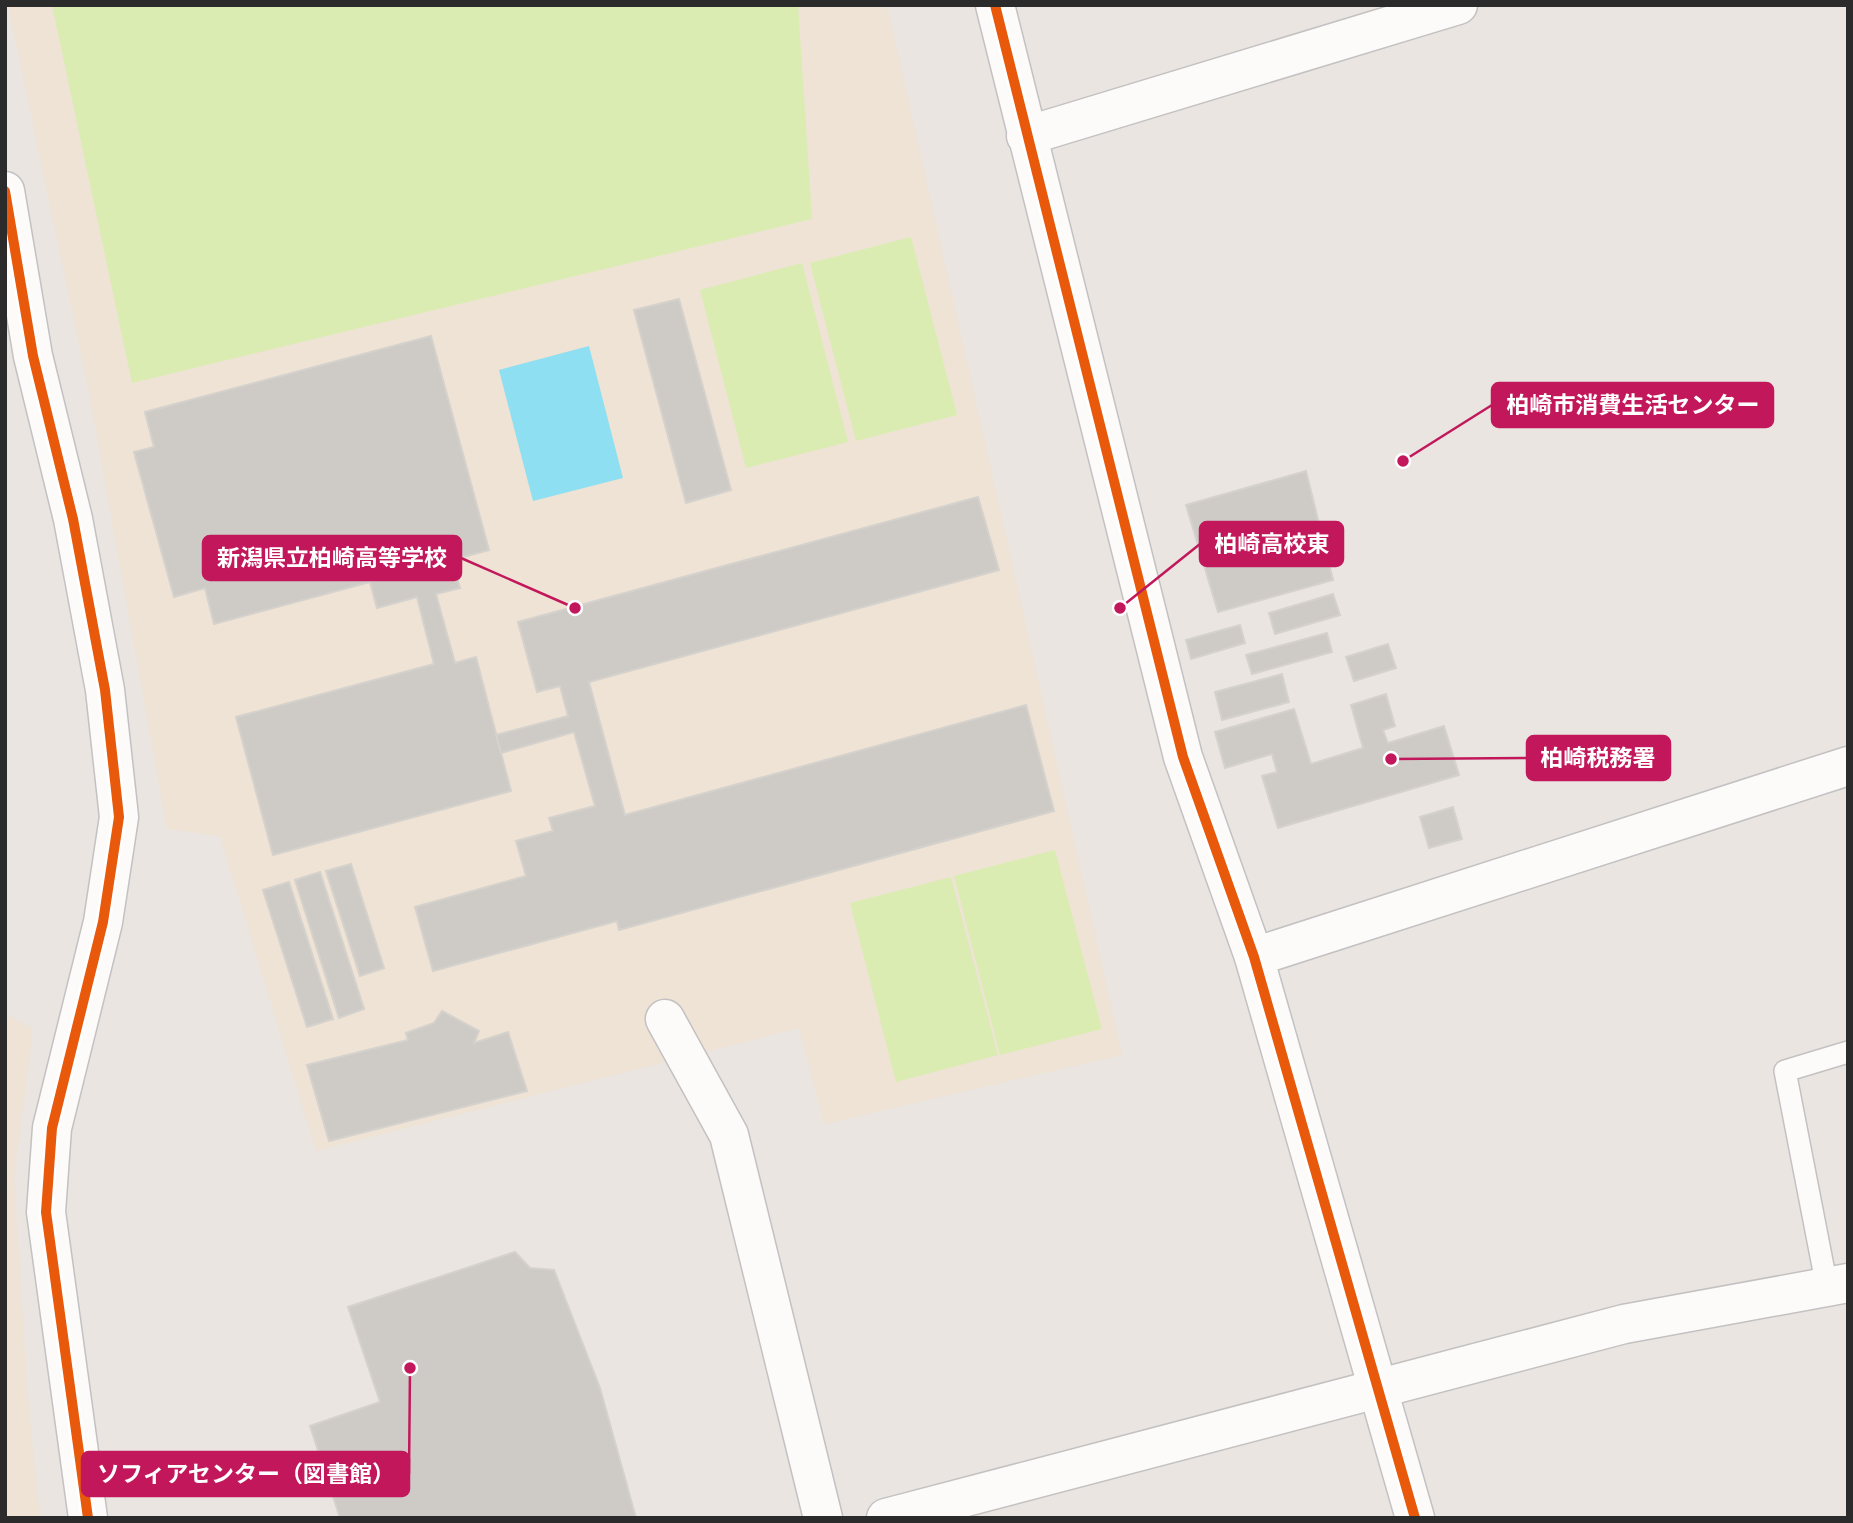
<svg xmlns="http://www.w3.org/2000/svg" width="1853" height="1523" font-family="'Source Sans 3','Noto Sans JP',sans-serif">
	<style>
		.education { fill: #eee3d4 }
		.pitch { fill: #dbecb3 }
		.water { fill: #8edff1 }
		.building { fill: #cecbc7; stroke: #d5d1cc; stroke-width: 2 }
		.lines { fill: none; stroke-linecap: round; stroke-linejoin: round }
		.service-casing { stroke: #c3c1c2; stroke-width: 24 }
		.minor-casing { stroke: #c3c1c2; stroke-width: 41 }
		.tertiary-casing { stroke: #c3c1c2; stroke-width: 41 }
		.service { stroke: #fcfbfa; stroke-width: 21 }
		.minor { stroke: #fcfbfa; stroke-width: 38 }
		.tertiary { stroke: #fcfbfa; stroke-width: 38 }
		.cycleway-casing { stroke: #fff; stroke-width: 15 }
		.cycleway { stroke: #e8590c; stroke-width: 10 }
		.leader { fill: none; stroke: #c2185b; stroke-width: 2.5 }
		.callout-dot { fill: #c2185b; stroke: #fff; stroke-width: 2.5 }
		.callout { fill: #c2185b; stroke: #c2185b; stroke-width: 2.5 }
		.callout-label { font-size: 23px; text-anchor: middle; font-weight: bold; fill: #fff }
	</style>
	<rect width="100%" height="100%" fill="#eae5e0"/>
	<g class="education">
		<path d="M8,5H887L1122,1055L824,1124L799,1028L316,1151L220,836L167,829L88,388Z"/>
		<path d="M5,1014L33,1029L14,1175L27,1390L40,1518H5Z"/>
	</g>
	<g class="pitch">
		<path d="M52,5H798L812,219L132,383Z"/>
		<path d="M911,237L957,415L856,441L810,263Z"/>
		<path d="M802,263L848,442L746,468L700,290Z"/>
		<path d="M1055,850L1102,1029L1000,1055L954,876Z"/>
		<path d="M951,877L998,1055L896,1082L850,903Z"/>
	</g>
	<path class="water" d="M589,346L623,478L533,501L499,370Z"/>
	<g class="building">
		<path d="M679,299L731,490L686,503L634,310Z"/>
		<path d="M431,336L489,550L452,560L460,588L436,594L455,663L476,657L511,791L273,855L236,717L434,664L417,597L377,608L370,582L214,624L205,588L174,597L134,452L154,447L145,412Z"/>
		<path d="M1306,471L1333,580L1218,612L1186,505Z"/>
		<path d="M978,497L999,570L589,682L625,815L1026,705L1054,811L619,930L617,921L433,971L415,907L526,876L516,841L553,831L549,818L595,806L574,732L501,753L496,735L568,716L560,686L537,692L518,622Z"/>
		<path d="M1333,594L1340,615L1275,634L1269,613Z"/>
		<path d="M1240,625L1245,643L1191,659L1186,640Z"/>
		<path d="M1327,633L1332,652L1252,674L1246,655Z"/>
		<path d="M1388,644L1396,668L1354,681L1346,657Z"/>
		<path d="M1282,674L1289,702L1222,720L1215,692Z"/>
		<path d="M1386,694L1395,726L1383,730L1388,743L1444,726L1459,775L1278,828L1262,776L1277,772L1272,754L1225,768L1215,732L1294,709L1311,764L1363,748L1351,705Z"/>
		<path d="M1453,807L1462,839L1429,848L1420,817Z"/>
		<path d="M351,864L384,968L360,976L326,871Z"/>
		<path d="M320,872L364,1009L339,1018L295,880Z"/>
		<path d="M289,882L333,1019L307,1027L263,890Z"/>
		<path d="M442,1011L479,1031L474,1043L508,1032L527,1091L329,1141L307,1065L408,1040L406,1033L434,1023Z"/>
		<path d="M515,1252L530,1268L554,1270L600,1388L636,1518H340L310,1426L380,1402L348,1307Z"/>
	</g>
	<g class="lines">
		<defs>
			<path id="service" d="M1827,1287L1785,1071L1848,1052"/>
			<g id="minor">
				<path d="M1026,136L1458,5"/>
				<path d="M665,1019L729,1135L823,1518"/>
			</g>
			<g id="tertiary">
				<path d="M995,5L1183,757L1254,957L1415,1518"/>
				<path d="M5,191L33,356L73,519L105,690L119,817L103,922L52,1128L46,1212L88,1518"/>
				<path d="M1254,957L1848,766"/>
				<path d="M886,1518L1624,1324L1848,1283"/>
			</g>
		</defs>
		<use href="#service" class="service-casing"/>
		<use href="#minor" class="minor-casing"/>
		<use href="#tertiary" class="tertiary-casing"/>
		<use href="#service" class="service"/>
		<use href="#minor" class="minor"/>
		<use href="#tertiary" class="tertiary"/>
		<defs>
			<g id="cycleway">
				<path d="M995,5L1183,757L1254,957L1415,1518"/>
				<path d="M5,191L33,356L73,519L105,690L119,817L103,922L52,1128L46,1212L88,1518"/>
			</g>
		</defs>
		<use href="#cycleway" class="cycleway-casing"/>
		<use href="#cycleway" class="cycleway"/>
	</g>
	<path class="leader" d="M1403 461L1492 405M1120 608L1200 544M575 608L461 558M1391 759L1527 758M410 1368L409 1474"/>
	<g class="callout-dot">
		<circle cx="1403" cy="461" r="7"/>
		<circle cx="1120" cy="608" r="7"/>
		<circle cx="575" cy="608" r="7"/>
		<circle cx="1391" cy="759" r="7"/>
		<circle cx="410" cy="1368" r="7"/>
	</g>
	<g class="callout">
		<rect x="1492" y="383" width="281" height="44" rx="7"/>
		<rect x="1200" y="522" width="143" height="44" rx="7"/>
		<rect x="203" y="536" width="258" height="44" rx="7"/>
		<rect x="1527" y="736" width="143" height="44" rx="7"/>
		<rect x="82" y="1452" width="327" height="44" rx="7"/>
	</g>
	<g class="callout-label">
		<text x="1633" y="413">柏崎市消費生活センター</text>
		<text x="1272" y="552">柏崎高校東</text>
		<text x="332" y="566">新潟県立柏崎高等学校</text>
		<text x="1598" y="766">柏崎税務署</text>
		<text x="246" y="1482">ソフィアセンター（図書館）</text>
	</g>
	<rect width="1853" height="1523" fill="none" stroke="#2b2b2b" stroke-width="14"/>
</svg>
